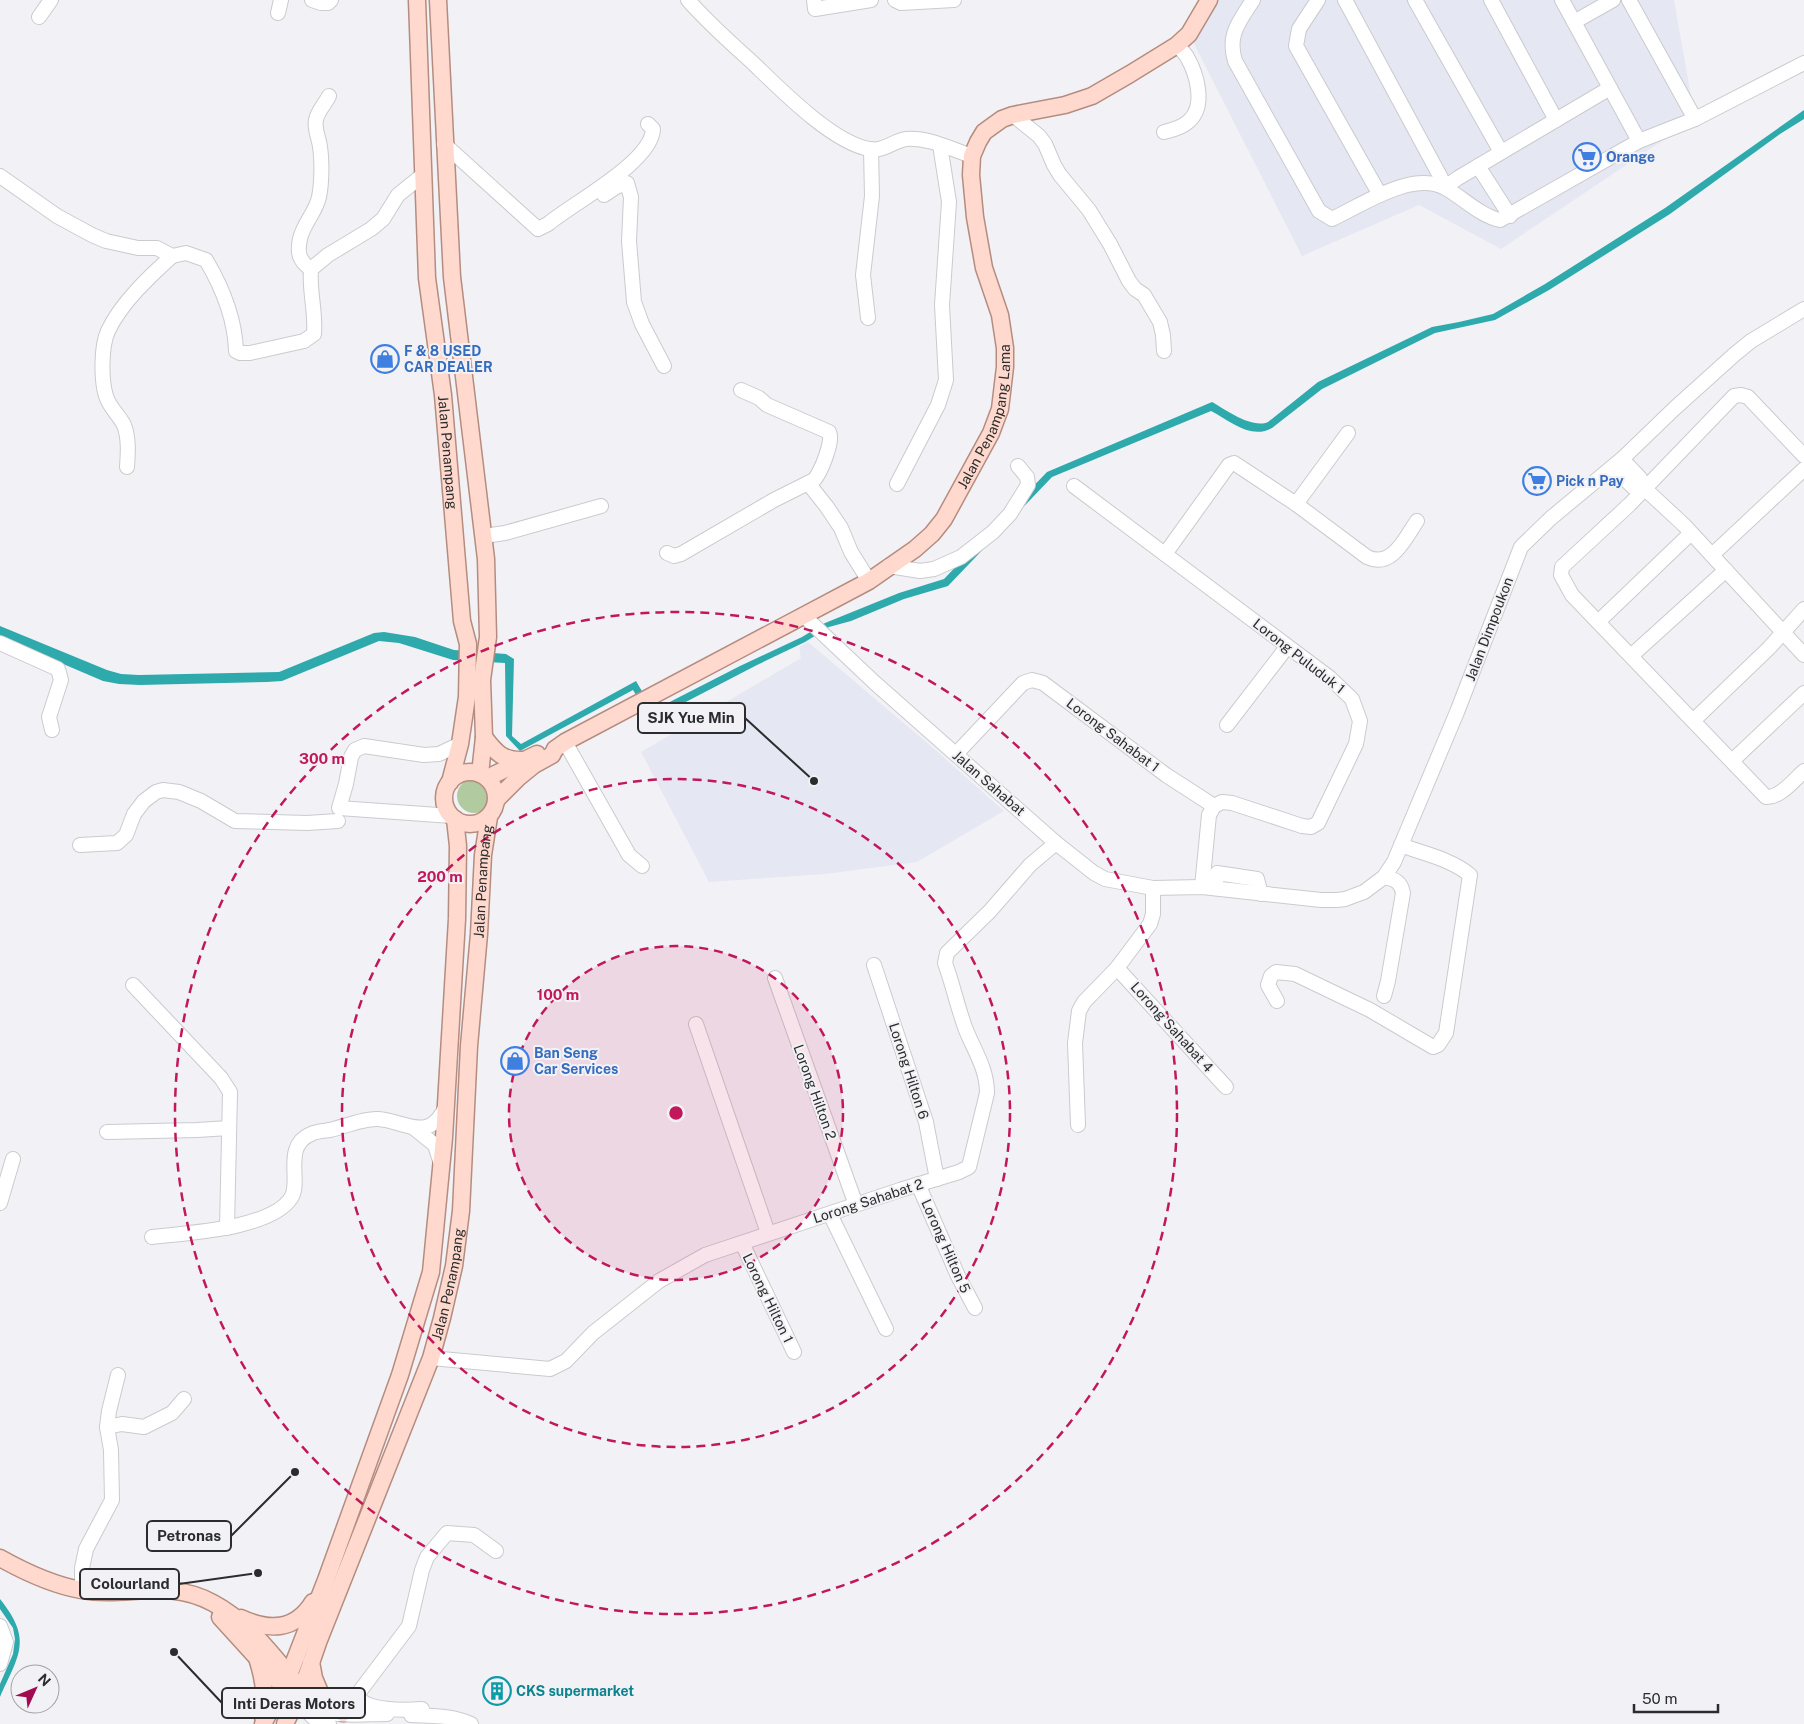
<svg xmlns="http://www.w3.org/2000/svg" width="1804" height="1724" font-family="'Public Sans',sans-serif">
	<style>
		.built { fill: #e5e7f2 }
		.green { fill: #b1caa0 }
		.water { fill: #2eaaad }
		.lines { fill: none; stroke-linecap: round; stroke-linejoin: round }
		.minor-casing { stroke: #cacbce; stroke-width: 16 }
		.major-casing { stroke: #b58c80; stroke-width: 19 }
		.minor { stroke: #fff; stroke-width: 14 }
		.major { stroke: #ffd9cd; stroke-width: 16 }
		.ring { fill: none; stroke: #c2185b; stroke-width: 2.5; stroke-dasharray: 9 6 }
		.labels { text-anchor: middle; stroke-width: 4; stroke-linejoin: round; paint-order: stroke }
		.shop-label { font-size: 14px; font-weight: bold; fill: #366cbe; stroke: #f2f2f6; text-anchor: start }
		.street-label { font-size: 14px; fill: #2b2c2d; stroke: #f2f2f6 }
		.culture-label { font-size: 14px; font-weight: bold; fill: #0d838f; stroke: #f2f2f6; text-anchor: start }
		.centre { fill: #c2185b; stroke: #f2f2f6; stroke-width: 2.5 }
		.ring-label { font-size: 15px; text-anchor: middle; font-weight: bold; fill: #c2185b; stroke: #f2f2f6; stroke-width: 4; stroke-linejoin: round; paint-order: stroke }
		.leader { fill: none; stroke: #2b2c2d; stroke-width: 2 }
		.callout-dot { fill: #2b2c2d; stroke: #f2f2f6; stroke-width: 2 }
		.callout { fill: #f2f2f6; stroke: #2b2c2d; stroke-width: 2 }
		.callout-label { font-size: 15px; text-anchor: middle; font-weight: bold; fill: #2b2c2d }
	</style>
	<rect width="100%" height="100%" fill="#f2f2f6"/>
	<g class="built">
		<path d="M1210,0H1674L1695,119L1501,249L1419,205L1302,256L1189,34Z"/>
		<path d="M808,642L932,747L1004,811L917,862L825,874L709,882L641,752L801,658L799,647Z"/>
	</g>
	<circle class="green" cx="474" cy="796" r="17"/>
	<g class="water">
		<path d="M1804,110V119L1780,134L1670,214L1549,290L1495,320L1435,333L1322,389L1272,428C1251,440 1230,421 1211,411L1052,477L948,586L904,599L851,621L829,627L805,642L757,665L651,720L633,690L520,751L506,736L505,663L453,660L399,643L379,641L282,681L267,682L140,685L119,684L103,681L0,637V626L107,670L121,674L139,675L279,672L374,633L384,632L415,637L454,650L506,654L514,659L512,736L521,744L636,681L653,710L656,709L740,666L802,637L825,623L899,593L944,579L1047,472L1212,402C1226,410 1252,429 1268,422L1318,382L1432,327L1459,322L1493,314L1545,284L1665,208Z"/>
		<path d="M0,1599C33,1640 19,1655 0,1697V1684L13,1654L15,1639L13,1628L0,1609Z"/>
	</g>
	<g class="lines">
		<defs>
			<g id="minor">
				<path d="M312,0L321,3H328L331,0"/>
				<path d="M688,0C708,23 731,43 754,64C781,90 832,142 869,149C883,152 893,141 906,139C928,137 951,149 972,156"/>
				<path d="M814,0L815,9L871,0"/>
				<path d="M895,0L901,3L954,0"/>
				<path d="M1253,0C1239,22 1227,35 1235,61L1319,211L1332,219C1362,205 1414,169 1447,189C1464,199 1481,216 1500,220L1639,141L1695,119L1804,63"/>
				<path d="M1318,0L1299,29L1296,46L1380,195"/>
				<path d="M1345,0L1440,176L1445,187"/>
				<path d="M1415,0L1501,152"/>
				<path d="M1491,0L1556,120"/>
				<path d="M1562,0L1639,141"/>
				<path d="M1629,0L1695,119"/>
				<path d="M278,13L281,0"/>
				<path d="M39,17L51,0"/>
				<path d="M1574,22L1613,0"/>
				<path d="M1013,115L1039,136L1045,144L1054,165L1060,175L1089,210L1110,244L1129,281L1135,289L1144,295L1160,322L1163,335L1164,351"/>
				<path d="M1164,132C1173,130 1183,127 1189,121C1206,106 1197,74 1187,57C1185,53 1180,49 1177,45"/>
				<path d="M444,144L538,229L548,224C573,203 652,162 653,129L648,124"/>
				<path d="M1478,166L1510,216"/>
				<path d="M0,176L57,216L92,235L106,241L138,248H157L172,256L186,253L206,260C222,287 235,319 236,351L240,353H250L304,341L314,334C316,312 309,291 311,269L328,255L371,229L383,219L398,195L424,174"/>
				<path d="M1445,187L1458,178L1610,88"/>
				<path d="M604,195L616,187L627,183L631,197L629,241L634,302L642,324L664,366"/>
				<path d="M311,269C299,261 297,253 300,239C303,224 316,212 319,197C322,183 322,160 320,147C319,138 314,129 316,120C317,112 325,104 329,96"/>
				<path d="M868,318L863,275L872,196L871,149"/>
				<path d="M1804,456L1748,397L1741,395L1734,396L1629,505L1562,567L1561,575L1572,595L1766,797C1780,798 1794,780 1804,771"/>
				<path d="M1622,459L1640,478L1644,488L1684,525L1804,655"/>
				<path d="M127,467C128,453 129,438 124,425C119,415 109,407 106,396C101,380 101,346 108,331C121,303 149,277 172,256"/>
				<path d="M1613,467L1633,487L1644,488"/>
				<path d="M808,483L827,507L841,528L851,552L869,581"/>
				<path d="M897,484L938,405L946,380L942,305L949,202L940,145"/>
				<path d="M1074,486L1330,678L1352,699L1360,721L1356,744L1318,823L1311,827L1302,826L1232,803L1222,802L1214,806"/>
				<path d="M1296,504L1348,433"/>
				<path d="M484,536L505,533L601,506"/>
				<path d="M667,553L674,556L681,554L774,500L814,480C821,472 834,440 829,432L767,405L759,398L741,390"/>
				<path d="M1165,554L1229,465L1234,463L1296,504L1367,557C1392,569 1405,538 1417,521"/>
				<path d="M1712,555L1804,469"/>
				<path d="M889,566L920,571L934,569L961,557L993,532L1010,514L1028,485L1027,477L1018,466"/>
				<path d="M804,616L875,683L1056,843L1094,873L1105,879L1153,888L1202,887L1321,900H1337L1345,899L1364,892L1384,877L1394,862L1457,712L1521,547L1551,518L1622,459L1675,408L1735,354L1751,341L1804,309"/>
				<path d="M1598,622L1691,533"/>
				<path d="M0,643L58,669L61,680L49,717L52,730"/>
				<path d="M1631,656L1726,570"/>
				<path d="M1694,720L1769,648L1804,609"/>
				<path d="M1227,725L1287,647"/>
				<path d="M565,742L629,855L642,866"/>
				<path d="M956,754L1023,683L1032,680L1043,683L1166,775L1214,806"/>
				<path d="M1732,761L1804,693"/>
				<path d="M452,816L339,808L346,784L351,757L355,750L364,746L424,755L439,754L460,744"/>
				<path d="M80,845L117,843L126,835L134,814L144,801L156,792L163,790L179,792L201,801L235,821L307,823L338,821"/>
				<path d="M1202,887L1209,815L1214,806"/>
				<path d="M1215,888L1217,873L1257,879L1261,894"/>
				<path d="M874,965L926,1122L937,1179"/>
				<path d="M1117,968L1226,1087"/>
				<path d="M775,978L856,1205"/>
				<path d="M133,985L221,1078L230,1092L227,1228"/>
				<path d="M1384,996L1388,981L1403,893C1401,882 1395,879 1384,877"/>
				<path d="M1277,1001L1268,985L1271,976L1276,972L1295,974L1370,1010L1433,1047L1438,1045L1446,1033L1470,875C1451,859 1424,854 1401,845"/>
				<path d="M696,1024L768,1233"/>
				<path d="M1078,1125L1075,1043L1079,1011L1084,1002L1117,968L1150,924L1153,914V888"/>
				<path d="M414,1128L435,1145L441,1164"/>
				<path d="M107,1132L197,1130L229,1128"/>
				<path d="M918,1184L958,1276L975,1308"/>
				<path d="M0,1203L13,1159"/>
				<path d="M830,1214L886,1329"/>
				<path d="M152,1237C186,1233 271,1229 291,1198C302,1182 282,1146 311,1134C317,1131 324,1131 330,1130C343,1127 364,1118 378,1119C406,1121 429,1144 446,1106"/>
				<path d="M742,1243L794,1352"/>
				<path d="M431,1358L550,1369L566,1361L593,1333L659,1281L705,1255L900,1190L959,1172L969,1167L987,1093C987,1069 975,1052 966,1030C958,1009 953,985 945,963L947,953L990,911L1030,865L1056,843"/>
				<path d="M107,1427L122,1424L144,1427L172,1413L184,1399"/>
				<path d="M82,1590V1568L86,1549L112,1500L111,1450L107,1427L109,1411L118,1375"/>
				<path d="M0,1626L6,1642L0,1664"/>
				<path d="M302,1689C308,1697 314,1707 324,1711C343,1717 367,1714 387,1714"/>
				<path d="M296,1701L317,1721L329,1724"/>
				<path d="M422,1709C407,1710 364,1712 357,1695L409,1626L422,1570L427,1557L447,1533L474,1535L496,1551"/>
				<path d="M411,1715C432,1716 452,1715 471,1724"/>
			</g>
			<g id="major">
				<path id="s1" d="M417,0L427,278L443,395L462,621L468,644L467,697L460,744L450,782"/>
				<path d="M438,0L452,277L486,559L488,637L482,680L484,737L480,774"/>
				<path d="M484,737C496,753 503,761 524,760"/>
				<circle cx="470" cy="798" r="26"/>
				<path d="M487,778L537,754"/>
				<path id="s2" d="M497,799L518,778L534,765L552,755L555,749L565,742L869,581L915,549L932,534L944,519L991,433L1000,409L1005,367V348L1000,315L984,268L975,217L971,175L972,156L978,142L984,132L1002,119L1013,115L1065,105L1092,96L1130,74L1177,45L1189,34L1209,0"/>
				<path d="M0,1558C25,1572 53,1585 81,1590C128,1598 167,1578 213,1603C247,1621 271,1653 295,1682"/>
				<path d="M220,1617L289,1693"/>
				<path d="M241,1618C269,1631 295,1631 313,1602"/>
				<path d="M258,1661C264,1681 266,1696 263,1717"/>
				<path d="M311,1662L314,1678L324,1702L343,1713"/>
				<path d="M263,1724L289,1675L326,1580L400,1375L431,1272L444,1138L457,919L458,846L455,819"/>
				<path id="s3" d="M285,1724L302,1689L319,1640L431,1358L442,1318L454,1266L461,1211L469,1046L479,934L483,855L489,817"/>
			</g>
		</defs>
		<use href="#minor" class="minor-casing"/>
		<use href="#major" class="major-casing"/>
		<use href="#minor" class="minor"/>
		<use href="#major" class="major"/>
	</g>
	<circle cx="676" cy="1113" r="167" fill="#c2185b" fill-opacity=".12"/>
	<g class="ring">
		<circle cx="676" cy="1113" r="167"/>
		<circle cx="676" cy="1113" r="334"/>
		<circle cx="676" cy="1113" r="501"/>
	</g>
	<defs>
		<symbol id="supermarket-ring" viewBox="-11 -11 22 22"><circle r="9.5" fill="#f2f2f6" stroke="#3f7fe0" stroke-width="1.5"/><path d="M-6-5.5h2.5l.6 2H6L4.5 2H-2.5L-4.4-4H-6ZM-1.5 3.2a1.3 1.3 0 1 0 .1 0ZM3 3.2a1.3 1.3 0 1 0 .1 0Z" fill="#3f7fe0"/></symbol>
		<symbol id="shop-ring" viewBox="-11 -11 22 22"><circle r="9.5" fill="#f2f2f6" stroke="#3f7fe0" stroke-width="1.5"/><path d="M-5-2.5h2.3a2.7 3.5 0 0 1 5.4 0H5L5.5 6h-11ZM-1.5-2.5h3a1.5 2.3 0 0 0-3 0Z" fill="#3f7fe0"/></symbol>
		<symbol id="building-ring" viewBox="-11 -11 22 22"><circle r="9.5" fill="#f2f2f6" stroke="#0f9aa8" stroke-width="1.5"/><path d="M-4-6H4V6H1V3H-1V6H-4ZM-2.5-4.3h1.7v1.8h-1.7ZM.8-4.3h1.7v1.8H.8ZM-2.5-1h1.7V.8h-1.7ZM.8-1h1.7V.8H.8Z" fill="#0f9aa8"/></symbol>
	</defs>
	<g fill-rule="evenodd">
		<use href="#supermarket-ring" x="1571" y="141" width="32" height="32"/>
		<use href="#shop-ring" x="369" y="343" width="32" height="32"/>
		<use href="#supermarket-ring" x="1521" y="465" width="32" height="32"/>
		<use href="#shop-ring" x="499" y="1045" width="32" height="32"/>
		<use href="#building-ring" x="481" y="1675" width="32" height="32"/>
	</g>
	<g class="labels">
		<g class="shop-label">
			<text x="1606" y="162">Orange</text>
			<text x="404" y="356">F &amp; 8 USED<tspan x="404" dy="16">CAR DEALER</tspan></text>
			<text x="1556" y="486">Pick n Pay</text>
			<text x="534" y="1058">Ban Seng<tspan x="534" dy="16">Car Services</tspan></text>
		</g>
		<g class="street-label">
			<text dy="5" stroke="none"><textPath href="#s2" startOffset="644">Jalan Penampang Lama</textPath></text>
			<text dy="5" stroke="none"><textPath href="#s1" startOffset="454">Jalan Penampang</textPath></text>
			<text transform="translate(1489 629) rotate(-69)" y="5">Jalan Dimpoukon</text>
			<text transform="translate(1299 656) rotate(38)" y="5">Lorong Puluduk 1</text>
			<text transform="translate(1113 735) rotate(37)" y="5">Lorong Sahabat 1</text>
			<text transform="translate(989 783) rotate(41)" y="5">Jalan Sahabat</text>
			<text dy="5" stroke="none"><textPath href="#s3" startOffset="875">Jalan Penampang</textPath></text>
			<text transform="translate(1172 1027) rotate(48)" y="5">Lorong Sahabat 4</text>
			<text transform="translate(909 1071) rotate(72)" y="5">Lorong Hilton 6</text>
			<text transform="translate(815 1092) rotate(70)" y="5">Lorong Hilton 2</text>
			<text transform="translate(868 1201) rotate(-18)" y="5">Lorong Sahabat 2</text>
			<text transform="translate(946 1246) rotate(66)" y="5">Lorong Hilton 5</text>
			<text dy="5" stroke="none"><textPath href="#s3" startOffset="470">Jalan Penampang</textPath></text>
			<text transform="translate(768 1298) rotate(64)" y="5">Lorong Hilton 1</text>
		</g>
		<g class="culture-label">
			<text x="516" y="1696">CKS supermarket</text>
		</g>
	</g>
	<circle cx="676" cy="1113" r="8" class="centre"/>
	<g class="ring-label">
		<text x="322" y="764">300 m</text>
		<text x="440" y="882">200 m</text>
		<text x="558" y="1000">100 m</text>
	</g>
	<path class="leader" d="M814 781L745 718M295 1472L231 1536M258 1573L179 1584M174 1652L222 1703"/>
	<g class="callout-dot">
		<circle cx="814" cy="781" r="5"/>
		<circle cx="295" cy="1472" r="5"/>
		<circle cx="258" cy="1573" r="5"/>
		<circle cx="174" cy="1652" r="5"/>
	</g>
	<g class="callout">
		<rect x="638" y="703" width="107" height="30" rx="5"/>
		<rect x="147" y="1521" width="84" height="30" rx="5"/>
		<rect x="80" y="1569" width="99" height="30" rx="5"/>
		<rect x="222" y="1688" width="143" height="30" rx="5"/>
	</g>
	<g class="callout-label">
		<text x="691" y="723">SJK Yue Min</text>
		<text x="189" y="1541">Petronas</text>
		<text x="130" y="1589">Colourland</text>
		<text x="294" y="1709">Inti Deras Motors</text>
	</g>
	<g transform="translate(35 1689) rotate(46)"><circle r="24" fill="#f2f2f6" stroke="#a2a3a6"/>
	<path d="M0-4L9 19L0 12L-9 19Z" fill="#a10c50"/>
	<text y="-8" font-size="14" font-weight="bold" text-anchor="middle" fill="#2b2c2d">N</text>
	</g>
	<path d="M1634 1704v8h84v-8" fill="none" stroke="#2b2c2d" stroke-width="2.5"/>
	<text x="1642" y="1704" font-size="15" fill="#2b2c2d" stroke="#f2f2f6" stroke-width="4" paint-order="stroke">50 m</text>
</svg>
